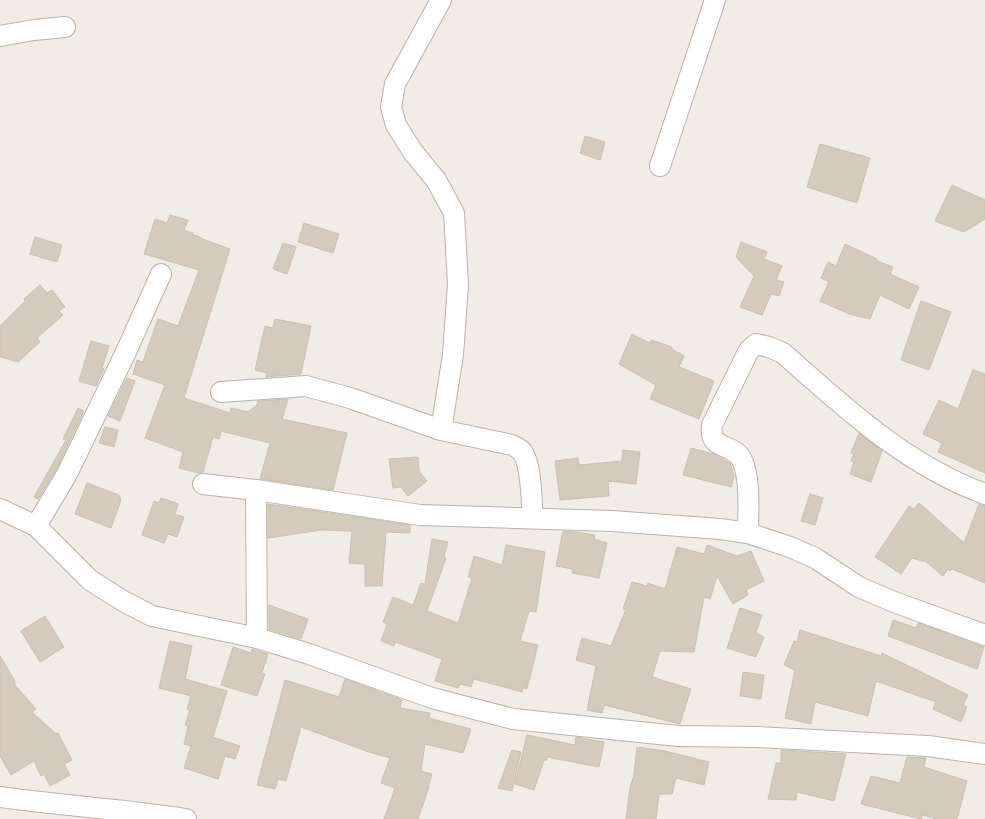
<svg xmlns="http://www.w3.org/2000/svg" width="985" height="819" font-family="'Sofia Sans Condensed',sans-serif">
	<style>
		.building { fill: #d4cabe; stroke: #ccbfaf }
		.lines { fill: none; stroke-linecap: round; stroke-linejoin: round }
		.street-casing { stroke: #bbb3a8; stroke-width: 22 }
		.street { stroke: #fff; stroke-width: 20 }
	</style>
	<rect width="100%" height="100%" fill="#f1ece5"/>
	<g class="building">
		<path d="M585,136L605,142L600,160L580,153Z"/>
		<path d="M820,144L870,158L857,203L807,187Z"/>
		<path d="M952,185L985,200V219L964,232L935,221Z"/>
		<path d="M170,215L188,220L184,230L193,233L192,234L200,237V238L230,249L184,398L230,413L231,408L248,412L257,405L258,401L288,399L282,419L347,433L333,490L260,479L270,443L221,431L219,439L213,437L203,472L198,473L179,468L183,452L145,438L165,385L133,374L137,360L143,362L158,319L178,326L199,270L144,254L155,219L167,223Z"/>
		<path d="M304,223L339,234L333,253L298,242Z"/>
		<path d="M35,237L62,245L57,262L30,254Z"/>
		<path d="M741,242L767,252L764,259L782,266L776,280L784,282L779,296L771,294L762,315L740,307L754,276L736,257Z"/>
		<path d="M283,243L296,247L287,274L273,269Z"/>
		<path d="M845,244L877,259V261L893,267L890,274L919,287L909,309L880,295L870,319L849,314L820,301L829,282L821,278L828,262L836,266Z"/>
		<path d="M40,285L47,293L52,290L65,307L59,311L63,315L37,338L40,342L18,362L0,357V326L25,301L24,299Z"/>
		<path d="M921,301L951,312L929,370L901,360Z"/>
		<path d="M275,319L311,326L301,374L266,377L267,373L255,370L265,326L273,328Z"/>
		<path d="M632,334L650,343L651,340L672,347V349L684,356L679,367L714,381L699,419L650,399L656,385L619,364Z"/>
		<path d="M91,341L109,346L102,368L104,369L96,386L79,381Z"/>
		<path d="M973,370L985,374V473L938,452L942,443L923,434L939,400L958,409Z"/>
		<path d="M127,378L135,381L120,421L108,416Z"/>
		<path d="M78,408L84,411L57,468L38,499L34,497L66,440L63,439Z"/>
		<path d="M105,427L118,430L114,447L99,443Z"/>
		<path d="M859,433L882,451L871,482L850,474L854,462L851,461L854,454L851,453Z"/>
		<path d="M691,448L713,454L730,463L734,476L731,487L683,475Z"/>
		<path d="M623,450L640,452L636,484L608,481L609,496L560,500L555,461L578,458L579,465L622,461Z"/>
		<path d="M418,457L419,471L427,481L408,496L401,487L393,488L389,459Z"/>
		<path d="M87,483L119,495L121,500L111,528L75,514Z"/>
		<path d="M810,494L823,498L815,525L801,521Z"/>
		<path d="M161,498L178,504L175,514L184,517L177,537L168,534L164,543L142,535L154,501L159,503Z"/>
		<path d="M919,503L964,543L979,504L985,506V583L952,569L950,571L948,569L943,576L926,562L912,558L901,574L875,557L909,506L914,509Z"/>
		<path d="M268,504L410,525V533L386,532L382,586H365V564L349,563L352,531L321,530L268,538Z"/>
		<path d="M563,531L576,532L595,535L594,539L607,543L599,578L572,573L573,569L556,566Z"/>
		<path d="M432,539L448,542L444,557L446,558L427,611L458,623L472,578L468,577L474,556L502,565L506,545L545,552L536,612L529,611L520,641L538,645L527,689L523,688L522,692L474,679L471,687L460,684L458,688L435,681L442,659L395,642L394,646L381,641L387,624L383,622L393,597L413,605L421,583L425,584Z"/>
		<path d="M707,545L737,556L751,551L764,581L746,590L748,595L733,604L717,576L710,599L704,597L694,652L660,651L652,677L691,689L680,724L604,705L602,713L587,710L596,666L576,660L582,638L611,646L626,609H623L632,582L647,586L648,583L665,589L677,547L704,554Z"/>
		<path d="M269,605L308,619L301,639L269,629Z"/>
		<path d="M740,608L762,615L756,633L764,637L756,657L727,648Z"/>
		<path d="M45,616L64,647L40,662L21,631Z"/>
		<path d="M893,620L916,628L918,623L984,647L977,669L888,636Z"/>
		<path d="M800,630L881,656L882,653L968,695L963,705L967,707L961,722L933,709L936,702L876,681L868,716L815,702L811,724L785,718L795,670L784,665L794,641L797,642Z"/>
		<path d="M170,641L192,646L185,679L227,691L213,737L240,746L235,759L225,756L218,779L184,768L191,746L184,744L188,726L185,725L190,710L187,709L191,696L159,688Z"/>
		<path d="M233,647L251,653L252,649L268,654L262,673L265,674L257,696L221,685Z"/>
		<path d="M0,656L15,681V685L36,709L32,712L56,734L58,733L72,760L64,764L70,775L50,786L44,774L41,776L34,761L11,775L0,756Z"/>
		<path d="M743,672L764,675L761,699L740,696Z"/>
		<path d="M345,679L402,700L400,708L430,713L429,718L471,729L463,753L425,744L421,771L432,774L428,787H429L418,819H384L395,788L381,783L390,758L369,752L301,727L286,781L278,779L275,789L257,785L285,680L339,697Z"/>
		<path d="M527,735L575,745L576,737L604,742L599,767L547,757V760H544L534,790L515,784Z"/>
		<path d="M637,747L665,751L709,762L704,785L676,778L672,794H659L656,819H626L630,787L634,775Z"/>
		<path d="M512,750L521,752L512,791L498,788Z"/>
		<path d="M781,750L846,754L834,801L797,792L796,800L768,799L776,763H781Z"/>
		<path d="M907,757L926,758L924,767L967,781L957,819H936L923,815L921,819L861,804L871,776L900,783Z"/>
	</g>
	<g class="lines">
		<defs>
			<g id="street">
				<path d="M0,36L34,30L65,27"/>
				<path d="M660,166L715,0"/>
				<path d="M221,392L306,386L350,398L441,430L512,445C517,448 522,449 524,455C532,470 531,501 533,518"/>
				<path d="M441,430L453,355L458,284L454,213L436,180L413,152L396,125L391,107L395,84L441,0"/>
				<path d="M203,484L256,490L420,515L612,521L720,529L748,533L790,547L815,558L859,587L894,602L985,635"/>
				<path d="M256,490L257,638"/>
				<path d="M0,509L36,526L90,580L123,601L152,616L257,638L309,654L432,698L513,719L678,736L757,737L928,746L985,754"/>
				<path d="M36,526L67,474L125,354L161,274"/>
				<path d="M748,533C748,512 751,480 742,460C734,442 708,452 712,425L749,350L756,344L769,347L783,353C845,408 906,465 985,494"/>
				<path d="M0,797C62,806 124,809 186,819"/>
			</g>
		</defs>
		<use href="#street" class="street-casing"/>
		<use href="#street" class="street"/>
	</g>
</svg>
